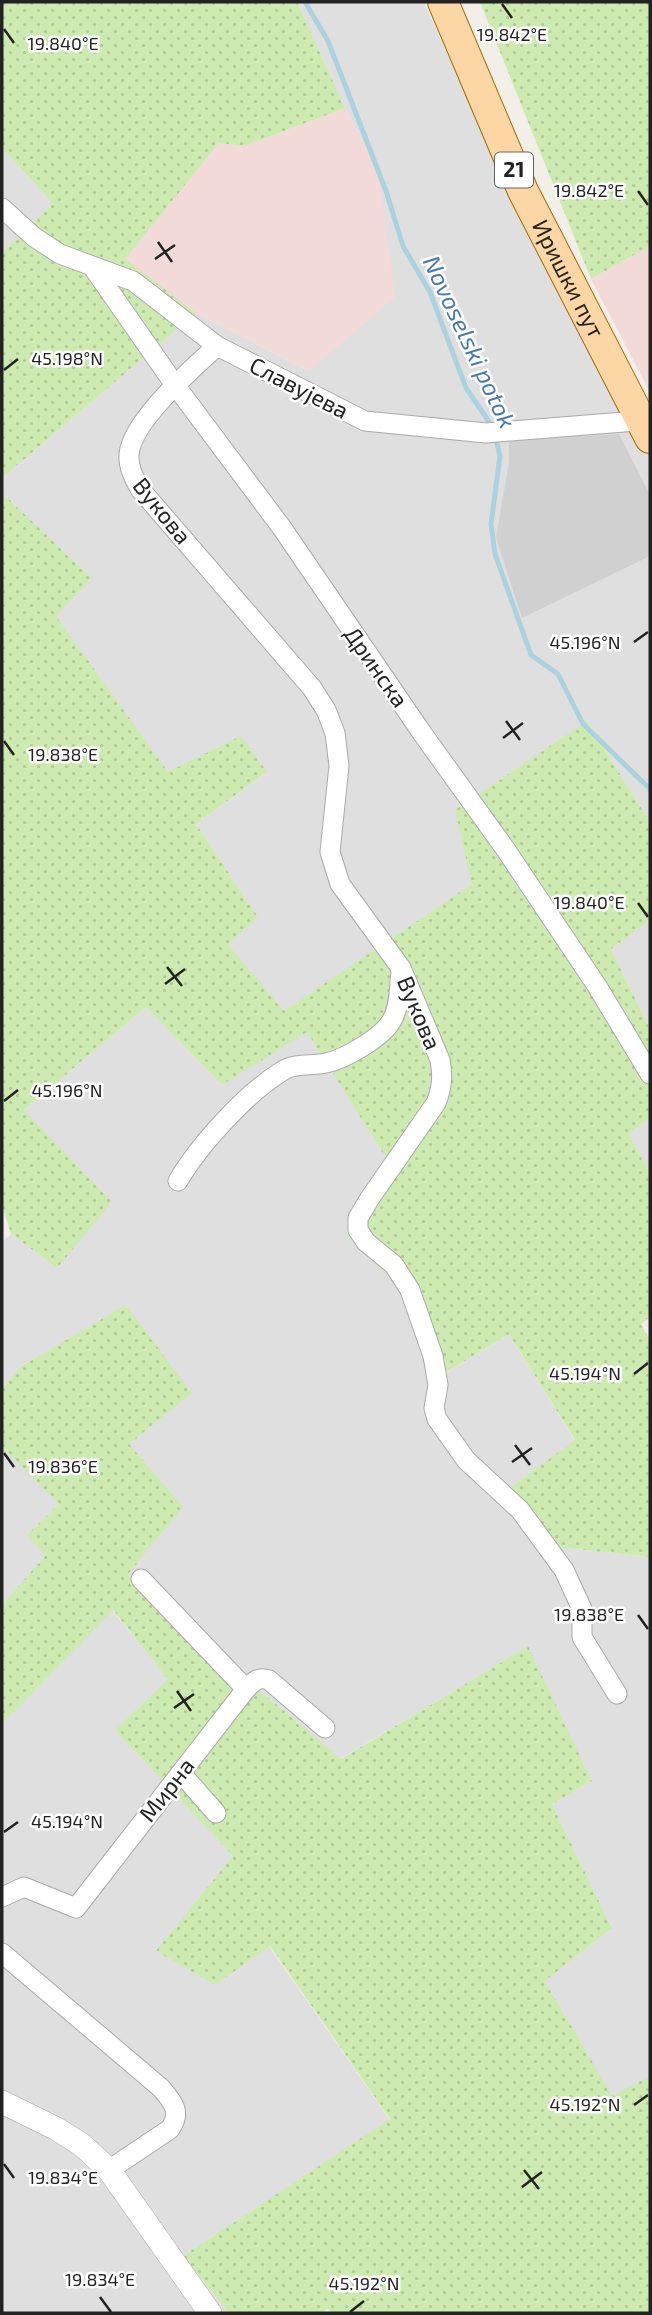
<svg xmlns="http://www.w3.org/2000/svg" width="652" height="2315" font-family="'Exo 2',sans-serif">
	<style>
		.residential { fill: #e0dfdf }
		.commercial { fill: #f2dad9 }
		.religious { fill: #d0d0d0 }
		.grass { fill: url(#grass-dots) }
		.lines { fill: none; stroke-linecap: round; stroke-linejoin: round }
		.stream { stroke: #aad3df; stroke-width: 5 }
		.minor-casing { stroke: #a9a9a9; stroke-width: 21 }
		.tertiary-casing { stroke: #a9a9a9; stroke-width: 24 }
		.primary-casing { stroke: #a06b00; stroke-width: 32 }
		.minor { stroke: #fff; stroke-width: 19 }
		.tertiary { stroke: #fff; stroke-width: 23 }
		.primary { stroke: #fcd6a4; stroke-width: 30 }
		.ticks { fill: none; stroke: #222; stroke-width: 2.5 }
		.labels { text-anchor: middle; stroke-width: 5; stroke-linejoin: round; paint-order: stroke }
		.shield { fill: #fff; stroke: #646464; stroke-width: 2 }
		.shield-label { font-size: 21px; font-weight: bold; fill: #222 }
		.street-label { font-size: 23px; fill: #222; stroke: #fff }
		.water-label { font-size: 24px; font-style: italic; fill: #4a7aab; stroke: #fff }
		.ticks-label { font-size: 18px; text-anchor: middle; fill: #222; stroke: #fff; stroke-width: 5; stroke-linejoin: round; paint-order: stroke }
	</style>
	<defs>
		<pattern id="grass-dots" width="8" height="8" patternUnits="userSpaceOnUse" patternTransform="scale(1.75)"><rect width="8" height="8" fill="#cdebb0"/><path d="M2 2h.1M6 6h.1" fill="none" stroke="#b0c997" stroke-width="1.8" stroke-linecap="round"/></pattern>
	</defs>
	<rect width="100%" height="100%" fill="#f2efe9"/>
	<g class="residential">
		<path d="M297,2H424L480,128L534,242L650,455V822L587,721L472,884L284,1012L227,943L258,917L196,824L266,773L241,737L168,773L55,616L92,578L2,493V478L196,313L309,371L379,174L345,108Z"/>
		<path d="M2,148L53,204L2,252Z"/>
		<path d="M650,920V1029L611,949Z"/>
		<path d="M146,1007L222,1085L307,1031L391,1166L405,1292L430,1383L509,1334L575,1441L507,1490L556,1547L650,1557V2076L612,2097L545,1981L612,1928L552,1804L592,1781L527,1647L340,1759L246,1678L236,1692L129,1573L126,1306L20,1367L2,1389V1242L11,1234L57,1268L24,1110Z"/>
		<path d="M650,1117V1174L629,1134Z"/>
		<path d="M2,1447L60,1504L47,1555L2,1605Z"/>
		<path d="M112,1610L169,1679L116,1730L233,1856L269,1946L390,2120L183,2256L229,2313H2V1724Z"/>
	</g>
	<g class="commercial">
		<path d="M345,108L379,174L395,297L309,371L196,313L124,259L219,143L245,146Z"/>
		<path d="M650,246V392L591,279Z"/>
	</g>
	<path class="religious" d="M619,434L650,495V556L522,618L496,538L509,462V441Z"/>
	<g class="grass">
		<path d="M2,2H297L345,108L245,146L219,143L125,259L196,313L2,478V252L53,204L2,148Z"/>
		<path d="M480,2H650V246L591,279Z"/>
		<path d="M2,493L92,578L56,616L168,772L241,736L267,772L196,824L258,917L228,944L284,1011L472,884L455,810L587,721L650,822V920L611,949L650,1029V1117L629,1134L650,1174V1317L641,1324L650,1340V1557L556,1547L507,1490L575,1440L509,1334L429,1383L405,1292L346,1235L391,1166L307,1032L222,1085L146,1007L24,1110L112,1202L57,1268L11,1234L2,1205Z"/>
		<path d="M126,1305L192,1393L129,1444L183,1507L129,1573L236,1692L245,1678L341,1759L528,1646L592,1781L552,1804L612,1928L545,1981L612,2096L650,2076V2313H331L328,2309L320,2313H229L183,2256L390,2119L270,1946L215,1985L156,1951L233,1856L115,1730L168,1679L113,1610L2,1724V1605L46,1555L27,1535L59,1504L2,1447V1389L20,1367Z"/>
	</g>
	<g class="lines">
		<g class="stream">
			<path d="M305,2L328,41L386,191L403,246L430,292L466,388L492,426"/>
			<path d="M495,435L500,456L491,524L495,554L531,655L558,674L583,724L650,789"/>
		</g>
		<defs>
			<g id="minor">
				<path d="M2,208L34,237L60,254L133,281L217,346L365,421L486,433L649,420"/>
				<path d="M92,266L175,385L282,528L422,733L506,850L597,986L650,1074"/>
				<path d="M217,346C193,368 132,421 129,454C128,467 134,478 140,489L312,688L326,710L335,733L339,766L330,852L340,884L401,968L440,1060C443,1076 442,1088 436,1103L370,1198L358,1218V1230L366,1242L394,1265L410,1290L433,1356L438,1385L434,1408L437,1419L466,1460L520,1510L564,1570L582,1609V1637L617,1694"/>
				<path d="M178,1181C199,1145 247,1092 284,1070C295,1063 313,1066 326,1063C345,1059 383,1037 392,1020C400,1006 399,987 401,972"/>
				<path d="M141,1579L246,1689"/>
				<path d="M181,1773L216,1813"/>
				<path d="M2,1897L24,1887L76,1908L246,1689C253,1682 258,1676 269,1680L325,1728"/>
				<path d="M2,1953L161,2088C173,2102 182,2112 170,2129L109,2170"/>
			</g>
			<path id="tertiary" d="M2,2102L57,2129L82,2145L109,2170L210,2313"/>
			<g id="primary">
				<path id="s1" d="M443,2L523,191L650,438"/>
			</g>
		</defs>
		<use href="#minor" class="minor-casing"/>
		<use href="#tertiary" class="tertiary-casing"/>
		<use href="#primary" class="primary-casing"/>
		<use href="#minor" class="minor"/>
		<use href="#tertiary" class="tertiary"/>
		<use href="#primary" class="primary"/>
	</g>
	<path class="ticks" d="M502,4L512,18M4,29L14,43M638,191L648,205M158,242L172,262M155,259L175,245M4,370L18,359M634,642L648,632M506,721L520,740M503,738L523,723M4,741L14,755M638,903L648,917M167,967L182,986M165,984L185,969M4,1101L18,1090M634,1374L648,1363M515,1445L530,1465M4,1453L14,1467M512,1462L532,1448M638,1615L648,1629M177,1691L191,1711M174,1708L194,1694M4,1832L18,1822M634,2105L648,2095M4,2164L14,2178M524,2170L539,2189M522,2187L542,2172M100,2297L111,2312M350,2312L364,2301"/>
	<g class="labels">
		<rect class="shield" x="495" y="152.5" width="38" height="35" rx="5"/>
		<g class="shield-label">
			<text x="514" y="177">21</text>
		</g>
		<g class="street-label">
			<text dy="8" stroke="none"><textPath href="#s1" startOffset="304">Иришки пут</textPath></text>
			<text transform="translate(299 388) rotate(27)" y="8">Славујева</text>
			<text transform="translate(162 511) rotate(51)" y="8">Вукова</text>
			<text transform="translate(376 667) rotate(55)" y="8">Дринска</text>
			<text transform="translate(419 1013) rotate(67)" y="8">Вукова</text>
			<text transform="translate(167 1790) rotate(-52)" y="8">Мирна</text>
		</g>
		<g class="water-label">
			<text transform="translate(469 342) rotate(65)" y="8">Novoselski potok</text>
		</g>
	</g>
	<g class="ticks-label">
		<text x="512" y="41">19.842°E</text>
		<text x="63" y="50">19.840°E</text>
		<text x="589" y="197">19.842°E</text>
		<text x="67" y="365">45.198°N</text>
		<text x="585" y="649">45.196°N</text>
		<text x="63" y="761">19.838°E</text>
		<text x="589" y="909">19.840°E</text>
		<text x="67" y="1097">45.196°N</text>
		<text x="585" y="1380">45.194°N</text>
		<text x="63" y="1473">19.836°E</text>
		<text x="589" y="1621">19.838°E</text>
		<text x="67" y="1828">45.194°N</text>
		<text x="585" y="2111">45.192°N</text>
		<text x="63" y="2184">19.834°E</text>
		<text x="100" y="2286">19.834°E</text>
		<text x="364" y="2290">45.192°N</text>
	</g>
	<rect width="652" height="2315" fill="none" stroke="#222222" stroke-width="7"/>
</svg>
